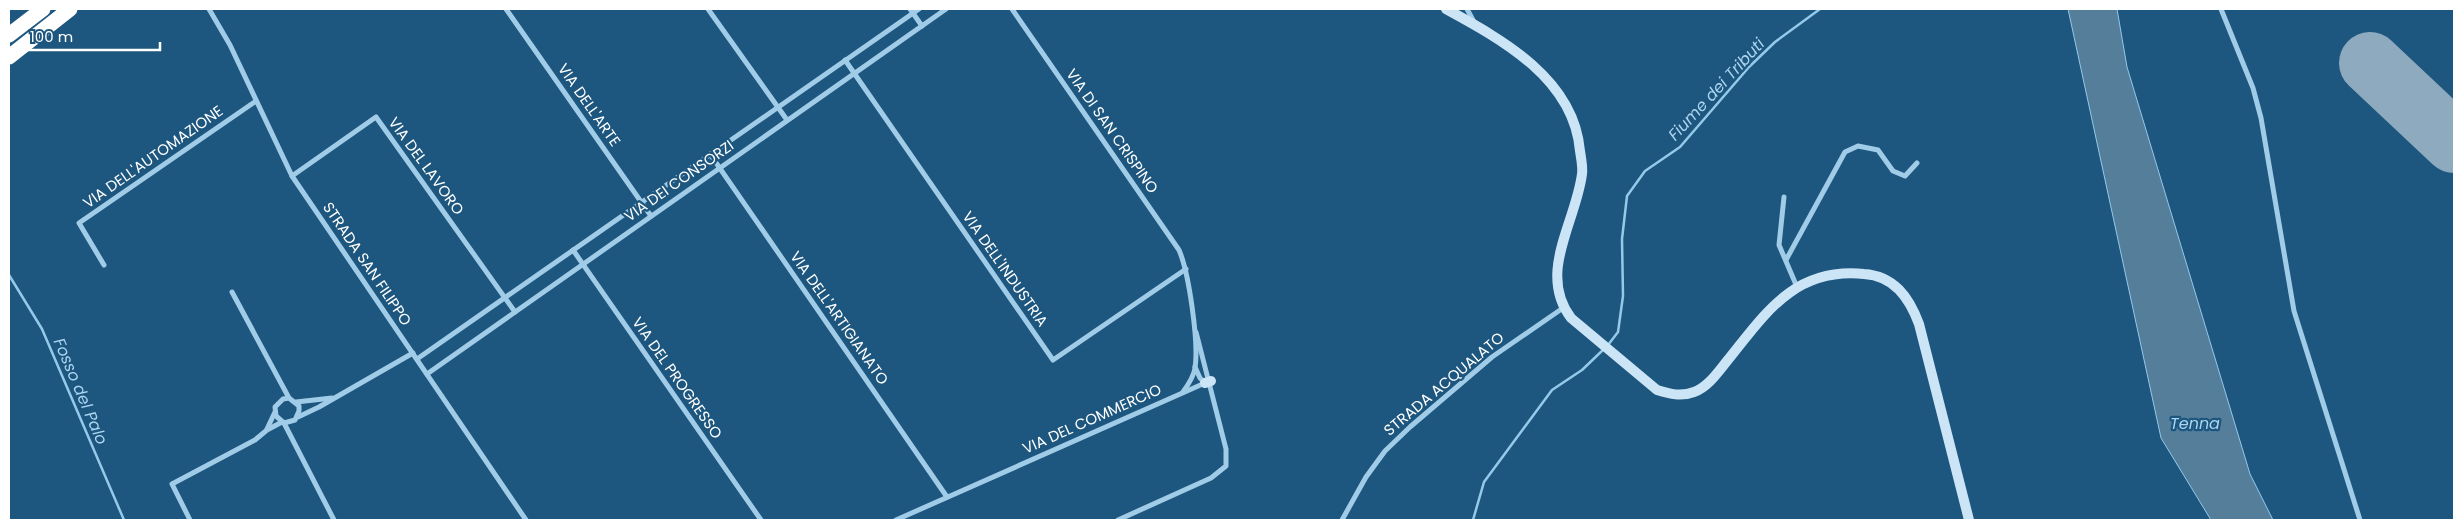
<svg xmlns="http://www.w3.org/2000/svg" width="2463" height="529" font-family="Poppins,sans-serif">
	<style>
		.water { fill: #557e9b; stroke: #94c9ea }
		.lines { fill: none; stroke-linecap: round; stroke-linejoin: round }
		.stream { stroke: #94c9ea; stroke-width: 2.5 }
		.runway { stroke: #8eaabe; stroke-width: 62 }
		.street { stroke: #a1cce8; stroke-width: 5 }
		.secondary { stroke: #cbe4f6; stroke-width: 10 }
		.highway { stroke: #fff; stroke-width: 15 }
		.labels { text-anchor: middle; stroke-width: 4.5; stroke-linejoin: round; paint-order: stroke }
		.street-label { font-size: 15px; fill: #fff; stroke: #1d567e }
		.water-label { font-size: 16px; font-style: italic; fill: #acd5f0; stroke: #1d567e }
	</style>
	<rect width="100%" height="100%" fill="#1d567e"/>
	<path class="water" d="M2068,9H2117L2127,67L2250,474L2273,520H2211L2161,438Z"/>
	<g class="lines">
		<g class="stream">
			<path d="M9,275L42,329L124,520"/>
			<path d="M1608,345L1618,332L1623,296L1622,239L1627,196L1645,171L1680,147L1749,67L1775,42L1820,9"/>
			<path d="M1473,520L1484,482L1552,390L1582,370L1604,349"/>
		</g>
		<path class="runway" d="M2370,63L2454,142"/>
		<g class="street">
			<path d="M209,9L230,45L292,176L526,520"/>
			<path d="M506,9L651,216"/>
			<path d="M708,9L787,120"/>
			<path d="M910,9L922,26"/>
			<path d="M1012,9L1179,250C1189,273 1199,343 1195,368C1194,376 1188,385 1183,392"/>
			<path d="M1467,9L1474,22"/>
			<path d="M2221,9L2253,88L2261,118L2294,311L2360,520"/>
			<path d="M845,60L1053,360L1186,269"/>
			<path d="M710,154L947,497"/>
			<path d="M292,176L376,117L515,312"/>
			<path d="M1784,197L1779,245L1797,287"/>
			<path d="M573,250L761,520"/>
			<path d="M1786,260L1845,152L1858,146L1878,150L1893,171L1905,176L1917,163"/>
			<path d="M104,265L79,223L256,101"/>
			<path d="M232,292L289,398L299,406V411L295,420L284,423L276,416L275,407L283,399L289,398"/>
			<path d="M417,359L919,9"/>
			<path d="M427,374L946,9"/>
			<path d="M296,402L332,398"/>
			<path d="M298,417L319,407L413,353"/>
			<path d="M284,423L334,520"/>
			<path d="M267,429L275,412"/>
			<path d="M190,520L172,484L255,440L267,430L282,422"/>
			<path d="M896,520L1205,383L1200,378L1195,367"/>
			<path d="M1118,520L1211,478L1226,466V449L1196,332"/>
			<path d="M1342,520L1366,477L1385,451L1410,427L1492,357L1563,308"/>
		</g>
		<g class="secondary">
			<path d="M1446,9C1503,40 1574,79 1580,151C1581,158 1583,167 1582,174C1576,222 1537,273 1571,318L1657,390C1670,394 1681,397 1694,392C1708,387 1718,372 1727,361C1765,314 1794,267 1864,274C1894,276 1909,297 1919,324L1969,520"/>
			<path d="M1205,383L1211,381"/>
		</g>
		<g class="highway">
			<path d="M9,35L43,9"/>
			<path d="M9,57L70,9"/>
		</g>
	</g>
	<g class="labels">
		<g class="street-label">
			<text transform="translate(589 105) rotate(55)" y="5">VIA DELL'ARTE</text>
			<text transform="translate(1112 131) rotate(55)" y="5">VIA DI SAN CRISPINO</text>
			<text transform="translate(153 157) rotate(-35)" y="5">VIA DELL'AUTOMAZIONE</text>
			<text transform="translate(426 166) rotate(54)" y="5">VIA DEL LAVORO</text>
			<text transform="translate(679 181) rotate(-35)" y="5">VIA DEI CONSORZI</text>
			<text transform="translate(367 264) rotate(56)" y="5">STRADA SAN FILIPPO</text>
			<text transform="translate(1005 269) rotate(55)" y="5">VIA DELL'INDUSTRIA</text>
			<text transform="translate(839 318) rotate(55)" y="5">VIA DELL'ARTIGIANATO</text>
			<text transform="translate(677 378) rotate(55)" y="5">VIA DEL PROGRESSO</text>
			<text transform="translate(1444 384) rotate(-40)" y="5">STRADA ACQUALATO</text>
			<text transform="translate(1092 419) rotate(-24)" y="5">VIA DEL COMMERCIO</text>
		</g>
		<g class="water-label">
			<text transform="translate(1716 89) rotate(-47)" y="6">Fiume dei Tributi</text>
			<text transform="translate(81 391) rotate(67)" y="6">Fosso del Palo</text>
			<text x="2195" y="429">Tenna</text>
		</g>
	</g>
	<rect width="2463" height="529" fill="none" stroke="#ffffff" stroke-width="20"/>
	<path d="M22 42v8h138v-8" fill="none" stroke="#ffffff" stroke-width="2.5"/>
	<text x="30" y="42" font-size="15" fill="#ffffff" stroke="#1d567e" stroke-width="4" paint-order="stroke">100 m</text>
</svg>
